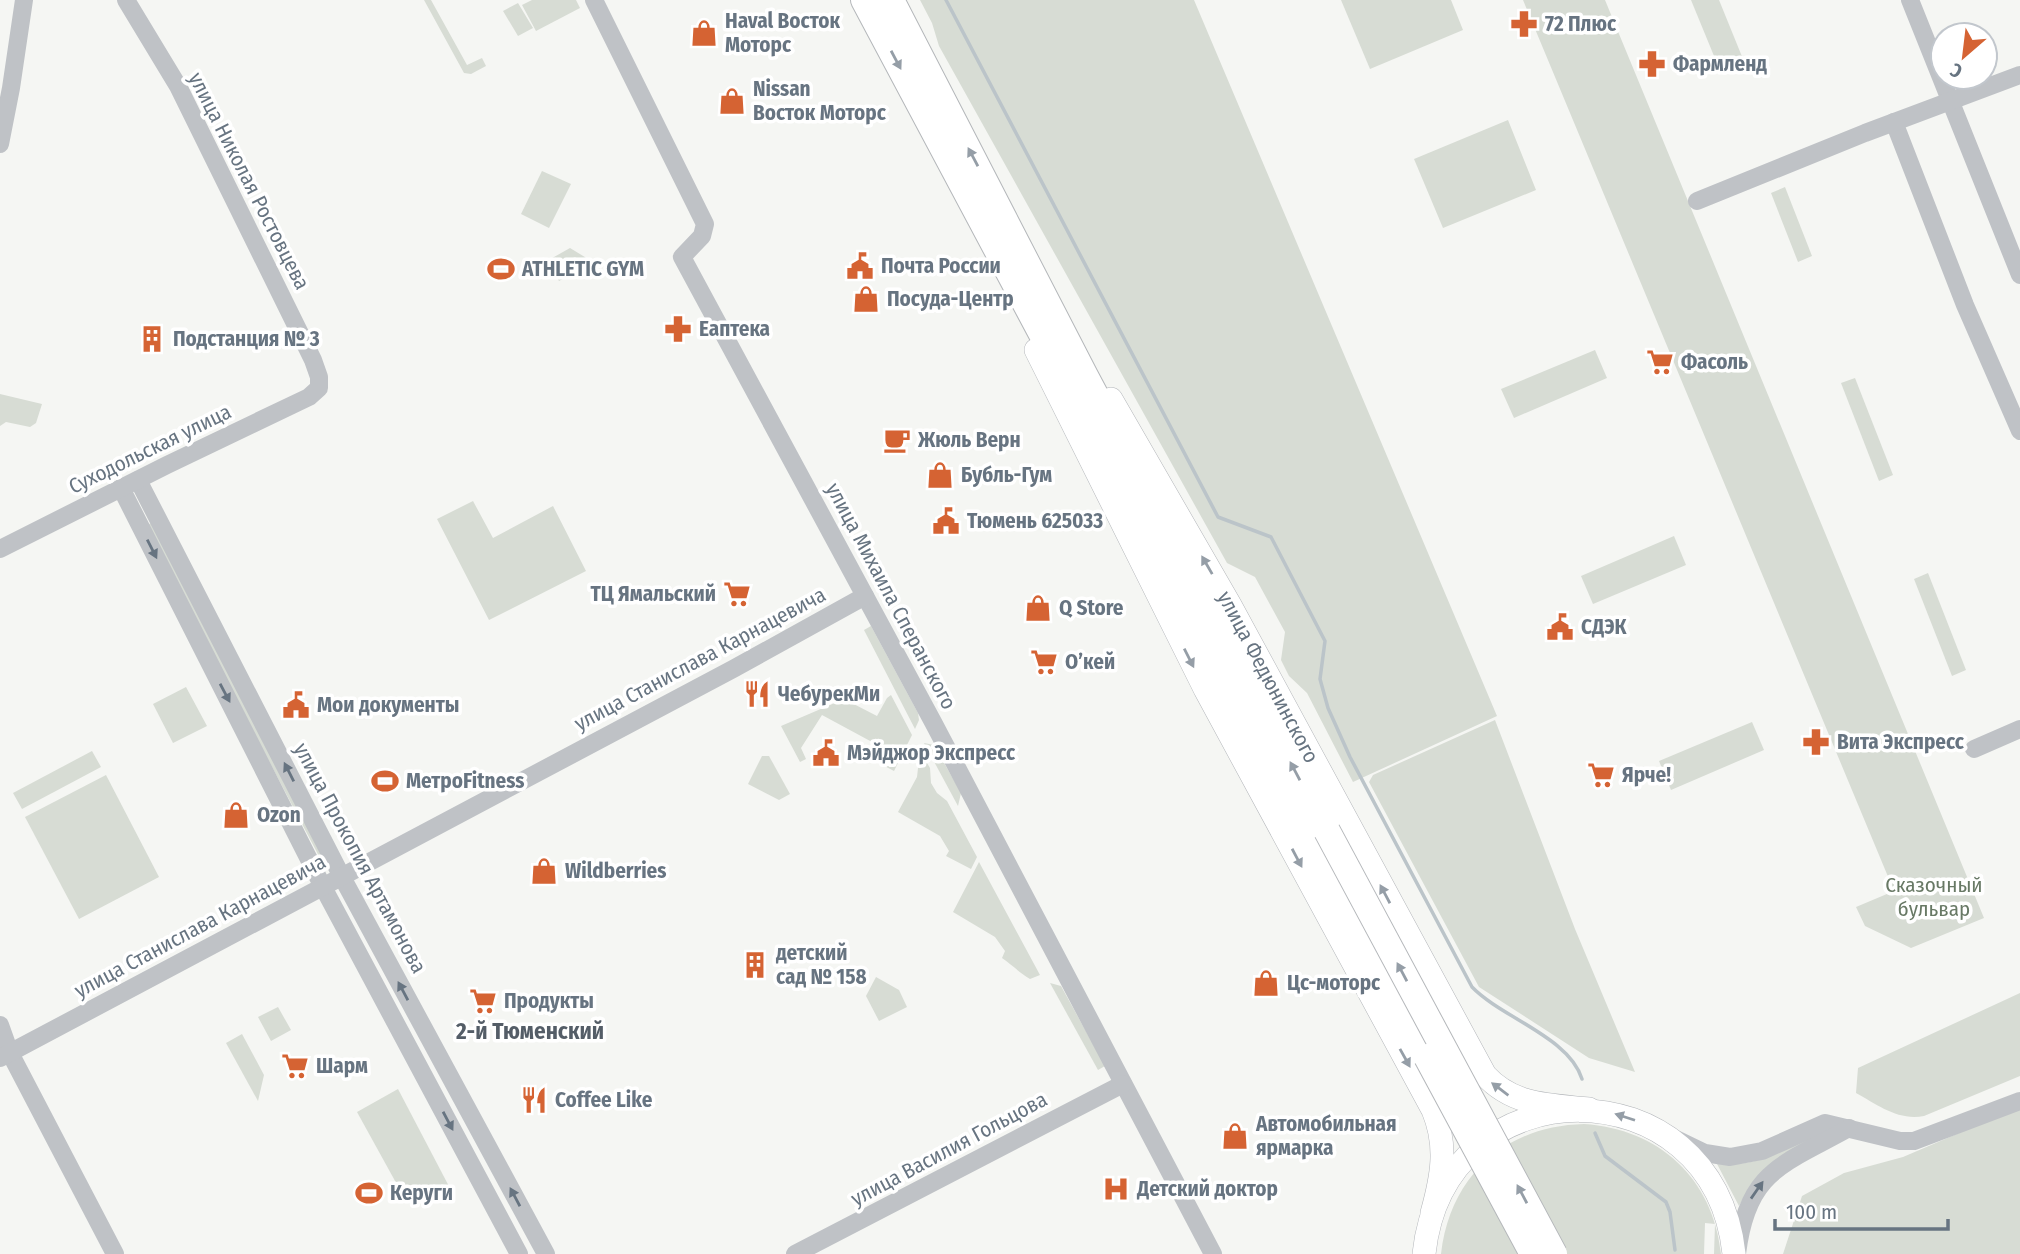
<svg xmlns="http://www.w3.org/2000/svg" width="2020" height="1254" font-family="'Fira Sans Condensed',sans-serif">
	<style>
		.green { fill: #d7dcd4 }
		.lines { fill: none; stroke-linecap: round; stroke-linejoin: round }
		.stream { stroke: #bbc4c9; stroke-width: 3.5 }
		.major-casing { stroke: #b3b6ba; stroke-width: 24 }
		.highway-casing { stroke: #b4b7ba; stroke-width: 28 }
		.minor { stroke: #bfc2c6; stroke-width: 18 }
		.major { stroke: #fff; stroke-width: 23 }
		.highway { stroke: #fff; stroke-width: 26 }
		.highway-bridge-casing { stroke: #b4b7ba; stroke-width: 28; stroke-linecap: butt }
		.highway-bridge { stroke: #fff; stroke-width: 26 }
		.oneway { fill: #959ea7 }
		.oneway2 { fill: #677481 }
		.labels { text-anchor: middle; stroke-width: 7; stroke-linejoin: round; paint-order: stroke }
		.poi-label { font-size: 21px; font-weight: bold; fill: #677481; stroke: #fff; text-anchor: start }
		.street-label { font-size: 21px; fill: #677481; stroke: #fff }
		.park-label { font-size: 21px; fill: #687965; stroke: #fff }
		.neighbourhood-label { font-size: 23px; font-weight: bold; fill: #545d67; stroke: #fff }
	</style>
	<rect width="100%" height="100%" fill="#f5f6f3"/>
	<g class="green">
		<path d="M424,0H431L467,65L482,58L486,66L471,74L464,73Z"/>
		<path d="M532,0H576L580,8L536,31L522,5Z"/>
		<path d="M920,0H1194L1497,716L1353,782L1307,693L1289,676L1281,660L1285,632L1255,577L1227,563L939,46L932,23Z"/>
		<path d="M1341,0H1451L1463,30L1370,69Z"/>
		<path d="M1523,0H1605L1984,918L1911,948L1865,926L1856,907L1894,891Z"/>
		<path d="M1691,0H1719L1745,64L1721,73Z"/>
		<path d="M518,3L533,28L518,36L503,11Z"/>
		<path d="M1508,120L1536,190L1443,228L1414,159Z"/>
		<path d="M542,171L571,184L549,228L521,214Z"/>
		<path d="M1785,187L1812,256L1798,262L1771,193Z"/>
		<path d="M570,248L593,262L559,281L547,261Z"/>
		<path d="M1595,350L1607,378L1514,418L1501,389Z"/>
		<path d="M1855,378L1893,475L1879,481L1841,383Z"/>
		<path d="M0,394L42,404L36,423L30,427L6,422L0,426Z"/>
		<path d="M473,501L493,538L553,506L586,571L489,620L437,519Z"/>
		<path d="M151,523L327,857L321,860L145,526Z"/>
		<path d="M1674,536L1686,565L1593,604L1581,576Z"/>
		<path d="M1928,573L1966,670L1952,676L1914,579Z"/>
		<path d="M871,626L918,713L919,720L915,729L864,630Z"/>
		<path d="M186,687L207,726L173,743L153,704Z"/>
		<path d="M891,695L912,735L894,771L873,760L877,752L872,742L822,715L801,748L806,759L800,762L781,726L844,699L877,716L887,698Z"/>
		<path d="M1495,720L1575,929L1635,1072L1589,1058L1479,987L1369,782L1373,775Z"/>
		<path d="M1752,722L1764,750L1671,790L1659,761Z"/>
		<path d="M924,743L934,745L961,793L958,806Z"/>
		<path d="M92,751L101,767L22,809L13,793Z"/>
		<path d="M920,751L930,768L931,783L937,793L947,801L977,857L971,869L946,856L949,851L940,836L898,812L917,777Z"/>
		<path d="M762,756H769L790,794L779,800L748,784Z"/>
		<path d="M106,775L159,877L79,919L25,817Z"/>
		<path d="M979,862L1040,975L1030,979C1020,973 1012,965 1002,958L1005,951L995,937L953,912Z"/>
		<path d="M876,977L899,990L907,1007L879,1021L866,996Z"/>
		<path d="M1050,983L1061,986L1105,1066L1098,1070Z"/>
		<path d="M2020,993V1076L1924,1116C1898,1121 1878,1105 1856,1093L1858,1068Z"/>
		<path d="M278,1007L291,1030L271,1041L258,1017Z"/>
		<path d="M242,1034L264,1075L258,1101L226,1043Z"/>
		<path d="M398,1089L453,1194L434,1203L405,1199L357,1112Z"/>
		<path d="M2020,1107V1254H1783L1802,1196L1844,1173L1903,1157Z"/>
		<path d="M1584,1124C1659,1129 1713,1178 1721,1254H1714L1715,1224L1705,1223L1704,1254H1441C1450,1176 1505,1126 1584,1124Z"/>
		<path d="M1817,1133L1819,1137C1783,1158 1759,1167 1739,1206L1716,1162C1754,1170 1784,1150 1817,1133Z"/>
	</g>
	<g class="lines">
		<g class="stream">
			<path d="M946,0L1218,517L1271,537L1325,641L1320,679L1328,708L1350,757L1472,987C1502,1018 1569,1037 1582,1079"/>
			<path d="M1595,1133L1605,1156L1666,1202L1670,1212L1675,1250"/>
		</g>
		<defs>
			<g id="major">
				<path d="M1036,350L1205,689L1433,1110C1448,1146 1442,1177 1432,1213"/>
				<path d="M1111,399L1230,605L1485,1075C1513,1106 1550,1105 1589,1109"/>
				<path d="M1424,1254C1444,1062 1714,1063 1734,1254"/>
			</g>
			<g id="highway">
				<path d="M864,0L1427,1057"/>
				<path d="M891,0L1085,376L1327,831"/>
			</g>
		</defs>
		<use href="#major" class="major-casing"/>
		<use href="#highway" class="highway-casing"/>
		<g class="minor">
			<path d="M594,0L705,224L702,236L682,257L933,722L1213,1254"/>
			<path d="M1910,0L2020,275"/>
			<path d="M1894,122L1965,305L2020,431"/>
			<path d="M0,144L11,88L24,0"/>
			<path d="M1697,201L1865,133L2020,75"/>
			<path d="M138,480L342,877L546,1254"/>
			<path d="M121,488L323,887L519,1254"/>
			<path d="M0,549L167,465L309,397L319,388V377L313,360L178,86L126,0"/>
			<path d="M1974,749L2020,729"/>
			<path d="M0,1025L10,1053L115,1254"/>
			<path d="M0,1058L733,669L865,596"/>
			<path d="M1676,1139L1705,1153L1730,1157L1762,1151L1825,1123L1900,1141H1914L2020,1101"/>
			<path d="M795,1254L1123,1084"/>
			<path d="M1737,1254C1747,1170 1783,1165 1849,1128"/>
		</g>
		<use href="#major" class="major"/>
		<use href="#highway" class="highway"/>
		<defs>
			<g id="highway-bridge">
				<path d="M1327,831L1554,1254"/>
				<path d="M1427,1057L1533,1254"/>
			</g>
		</defs>
		<use href="#highway-bridge" class="highway-bridge-casing"/>
		<use href="#highway-bridge" class="highway-bridge"/>
	</g>
	<defs><path id="oneway-solid" d="M-6-.8H1V-3.2L6.5 0L1 3.2V.8H-6Z" transform="scale(1.75)"/></defs>
	<g class="oneway">
		<use href="#oneway-solid" transform="translate(896 60) rotate(62)"/>
		<use href="#oneway-solid" transform="translate(973 157) rotate(-118)"/>
		<use href="#oneway-solid" transform="translate(1207 565) rotate(-120)"/>
		<use href="#oneway-solid" transform="translate(1189 658) rotate(63)"/>
		<use href="#oneway-solid" transform="translate(1295 771) rotate(-118)"/>
		<use href="#oneway-solid" transform="translate(1297 858) rotate(62)"/>
		<use href="#oneway-solid" transform="translate(1385 894) rotate(-118)"/>
		<use href="#oneway-solid" transform="translate(1402 972) rotate(-118)"/>
		<use href="#oneway-solid" transform="translate(1405 1058) rotate(61)"/>
		<use href="#oneway-solid" transform="translate(1500 1089) rotate(-143)"/>
		<use href="#oneway-solid" transform="translate(1625 1117) rotate(-162)"/>
		<use href="#oneway-solid" transform="translate(1522 1194) rotate(-118)"/>
	</g>
	<g class="oneway2">
		<use href="#oneway-solid" transform="translate(152 549) rotate(63)"/>
		<use href="#oneway-solid" transform="translate(225 693) rotate(62)"/>
		<use href="#oneway-solid" transform="translate(289 772) rotate(-117)"/>
		<use href="#oneway-solid" transform="translate(403 991) rotate(-118)"/>
		<use href="#oneway-solid" transform="translate(448 1121) rotate(62)"/>
		<use href="#oneway-solid" transform="translate(1757 1190) rotate(-55)"/>
		<use href="#oneway-solid" transform="translate(515 1197) rotate(-118)"/>
	</g>
	<defs>
		<symbol id="pharmacy-bare" viewBox="-9 -9 18 18"><path d="M-2-6h4v4h4v4h-4v4h-4v-4h-4v-4h4Z" fill="#d56333" stroke="#fff" stroke-width="2.5" paint-order="stroke"/></symbol>
		<symbol id="shop-bare" viewBox="-9 -9 18 18"><path d="M-5-2.5h2.3a2.7 3.5 0 0 1 5.4 0H5L5.5 6h-11ZM-1.5-2.5h3a1.5 2.3 0 0 0-3 0Z" fill="#d56333" stroke="#fff" stroke-width="2.5" paint-order="stroke"/></symbol>
		<symbol id="civic-bare" viewBox="-9 -9 18 18"><path d="M-.6-6.5H3V-4.5H.6V-3L4-1V1h2V6H-6V1h2V-1L-.6-3ZM-1.2 2.5V6h2.4V2.5Z" fill="#d56333" stroke="#fff" stroke-width="2.5" paint-order="stroke"/></symbol>
		<symbol id="stadium-bare" viewBox="-9 -9 18 18"><path d="M0-5a6.5 5 0 1 0 0 10a6.5 5 0 1 0 0-10ZM-3.5-1.8h7v3.6h-7Z" fill="#d56333" stroke="#fff" stroke-width="2.5" paint-order="stroke"/></symbol>
		<symbol id="building-bare" viewBox="-9 -9 18 18"><path d="M-4-6H4V6H1V3H-1V6H-4ZM-2.5-4.3h1.7v1.8h-1.7ZM.8-4.3h1.7v1.8H.8ZM-2.5-1h1.7V.8h-1.7ZM.8-1h1.7V.8H.8Z" fill="#d56333" stroke="#fff" stroke-width="2.5" paint-order="stroke"/></symbol>
		<symbol id="supermarket-bare" viewBox="-9 -9 18 18"><path d="M-6-5.5h2.5l.6 2H6L4.5 2H-2.5L-4.4-4H-6ZM-1.5 3.2a1.3 1.3 0 1 0 .1 0ZM3 3.2a1.3 1.3 0 1 0 .1 0Z" fill="#d56333" stroke="#fff" stroke-width="2.5" paint-order="stroke"/></symbol>
		<symbol id="cafe-bare" viewBox="-9 -9 18 18"><path d="M-5.5-4.5H6V0H3Q3 3.5 0 3.5H-2.5Q-5.5 3.5-5.5 0ZM3-3.2v2h1.7v-2ZM-6 4.5H4V6H-6Z" fill="#d56333" stroke="#fff" stroke-width="2.5" paint-order="stroke"/></symbol>
		<symbol id="restaurant-bare" viewBox="-9 -9 18 18"><path d="M-5-6h1v4h1v-4h1v4h1v-4h1v5L-1.5 .5V6h-2V.5L-5-1ZM5-6V6H3V1.5H1.5Q1.5-4 5-6Z" fill="#d56333" stroke="#fff" stroke-width="2.5" paint-order="stroke"/></symbol>
		<symbol id="hospital-bare" viewBox="-9 -9 18 18"><path d="M-5-5h3v3.5h4V-5h3V5h-3V1.5h-4V5h-3Z" fill="#d56333" stroke="#fff" stroke-width="2.5" paint-order="stroke"/></symbol>
	</defs>
	<g fill-rule="evenodd">
		<use href="#pharmacy-bare" x="1505" y="5" width="38" height="38"/>
		<use href="#shop-bare" x="685" y="14" width="38" height="38"/>
		<use href="#pharmacy-bare" x="1633" y="45" width="38" height="38"/>
		<use href="#shop-bare" x="713" y="82" width="38" height="38"/>
		<use href="#civic-bare" x="841" y="247" width="38" height="38"/>
		<use href="#stadium-bare" x="482" y="250" width="38" height="38"/>
		<use href="#shop-bare" x="847" y="280" width="38" height="38"/>
		<use href="#pharmacy-bare" x="659" y="310" width="38" height="38"/>
		<use href="#building-bare" x="133" y="320" width="38" height="38"/>
		<use href="#supermarket-bare" x="1641" y="343" width="38" height="38"/>
		<use href="#cafe-bare" x="878" y="421" width="38" height="38"/>
		<use href="#shop-bare" x="921" y="456" width="38" height="38"/>
		<use href="#civic-bare" x="927" y="502" width="38" height="38"/>
		<use href="#supermarket-bare" x="718" y="575" width="38" height="38"/>
		<use href="#shop-bare" x="1019" y="589" width="38" height="38"/>
		<use href="#civic-bare" x="1541" y="608" width="38" height="38"/>
		<use href="#supermarket-bare" x="1025" y="643" width="38" height="38"/>
		<use href="#restaurant-bare" x="738" y="675" width="38" height="38"/>
		<use href="#civic-bare" x="277" y="686" width="38" height="38"/>
		<use href="#pharmacy-bare" x="1797" y="723" width="38" height="38"/>
		<use href="#civic-bare" x="807" y="734" width="38" height="38"/>
		<use href="#supermarket-bare" x="1582" y="756" width="38" height="38"/>
		<use href="#stadium-bare" x="366" y="762" width="38" height="38"/>
		<use href="#shop-bare" x="217" y="796" width="38" height="38"/>
		<use href="#shop-bare" x="525" y="852" width="38" height="38"/>
		<use href="#building-bare" x="736" y="946" width="38" height="38"/>
		<use href="#shop-bare" x="1247" y="964" width="38" height="38"/>
		<use href="#supermarket-bare" x="464" y="982" width="38" height="38"/>
		<use href="#supermarket-bare" x="276" y="1047" width="38" height="38"/>
		<use href="#restaurant-bare" x="515" y="1081" width="38" height="38"/>
		<use href="#shop-bare" x="1216" y="1117" width="38" height="38"/>
		<use href="#hospital-bare" x="1097" y="1170" width="38" height="38"/>
		<use href="#stadium-bare" x="350" y="1174" width="38" height="38"/>
	</g>
	<g class="labels">
		<g class="poi-label">
			<text x="725" y="28">Haval Восток<tspan x="725" dy="24">Моторс</tspan></text>
			<text x="1545" y="31">72 Плюс</text>
			<text x="1673" y="71">Фармленд</text>
			<text x="753" y="96">Nissan<tspan x="753" dy="24">Восток Моторс</tspan></text>
			<text x="881" y="273">Почта России</text>
			<text x="522" y="276">ATHLETIC GYM</text>
			<text x="887" y="306">Посуда-Центр</text>
			<text x="699" y="336">Еаптека</text>
			<text x="173" y="346">Подстанция № 3</text>
			<text x="1681" y="369">Фасоль</text>
			<text x="918" y="447">Жюль Верн</text>
			<text x="961" y="482">Бубль-Гум</text>
			<text x="967" y="528">Тюмень 625033</text>
			<text x="716" y="601" text-anchor="end">ТЦ Ямальский</text>
			<text x="1059" y="615">Q Store</text>
			<text x="1581" y="634">СДЭК</text>
			<text x="1065" y="669">О’кей</text>
			<text x="778" y="701">ЧебурекМи</text>
			<text x="317" y="712">Мои документы</text>
			<text x="1837" y="749">Вита Экспресс</text>
			<text x="847" y="760">Мэйджор Экспресс</text>
			<text x="1622" y="782">Ярче!</text>
			<text x="406" y="788">МетроFitness</text>
			<text x="257" y="822">Ozon</text>
			<text x="565" y="878">Wildberries</text>
			<text x="776" y="960">детский<tspan x="776" dy="24">сад № 158</tspan></text>
			<text x="1287" y="990">Цс-моторс</text>
			<text x="504" y="1008">Продукты</text>
			<text x="316" y="1073">Шарм</text>
			<text x="555" y="1107">Coffee Like</text>
			<text x="1256" y="1131">Автомобильная<tspan x="1256" dy="24">ярмарка</tspan></text>
			<text x="1137" y="1196">Детский доктор</text>
			<text x="390" y="1200">Керуги</text>
		</g>
		<g class="street-label">
			<text transform="translate(249 181) rotate(63)" y="7">улица Николая Ростовцева</text>
			<text transform="translate(150 449) rotate(-26)" y="7">Суходольская улица</text>
			<text transform="translate(891 596) rotate(62)" y="7">улица Михаила Сперанского</text>
			<text transform="translate(700 659) rotate(-28)" y="7">улица Станислава Карнацевича</text>
			<text transform="translate(1268 677) rotate(62)" y="7">улица Федюнинского</text>
			<text transform="translate(360 858) rotate(62)" y="7">улица Прокопия Артамонова</text>
			<text transform="translate(200 926) rotate(-28)" y="7">улица Станислава Карнацевича</text>
			<text transform="translate(949 1149) rotate(-28)" y="7">улица Василия Гольцова</text>
		</g>
		<g class="park-label">
			<text x="1934" y="892">Сказочный<tspan x="1934" dy="24">бульвар</tspan></text>
		</g>
		<g class="neighbourhood-label">
			<text x="530" y="1039">2-й Тюменский</text>
		</g>
	</g>
	<g transform="translate(1964 56) rotate(208)"><circle r="33" fill="#ffffff" stroke="#c2c7cd" stroke-width="2"/>
	<path d="M0-5L12 26L0 18L-12 26Z" fill="#d56333"/>
	<text y="-10" font-size="19" font-weight="bold" text-anchor="middle" fill="#677481">С</text>
	</g>
	<path d="M1775 1219v10h173v-10" fill="none" stroke="#677481" stroke-width="3.5"/>
	<text x="1786" y="1219" font-size="21" fill="#677481" stroke="#ffffff" stroke-width="5" paint-order="stroke">100 m</text>
</svg>
